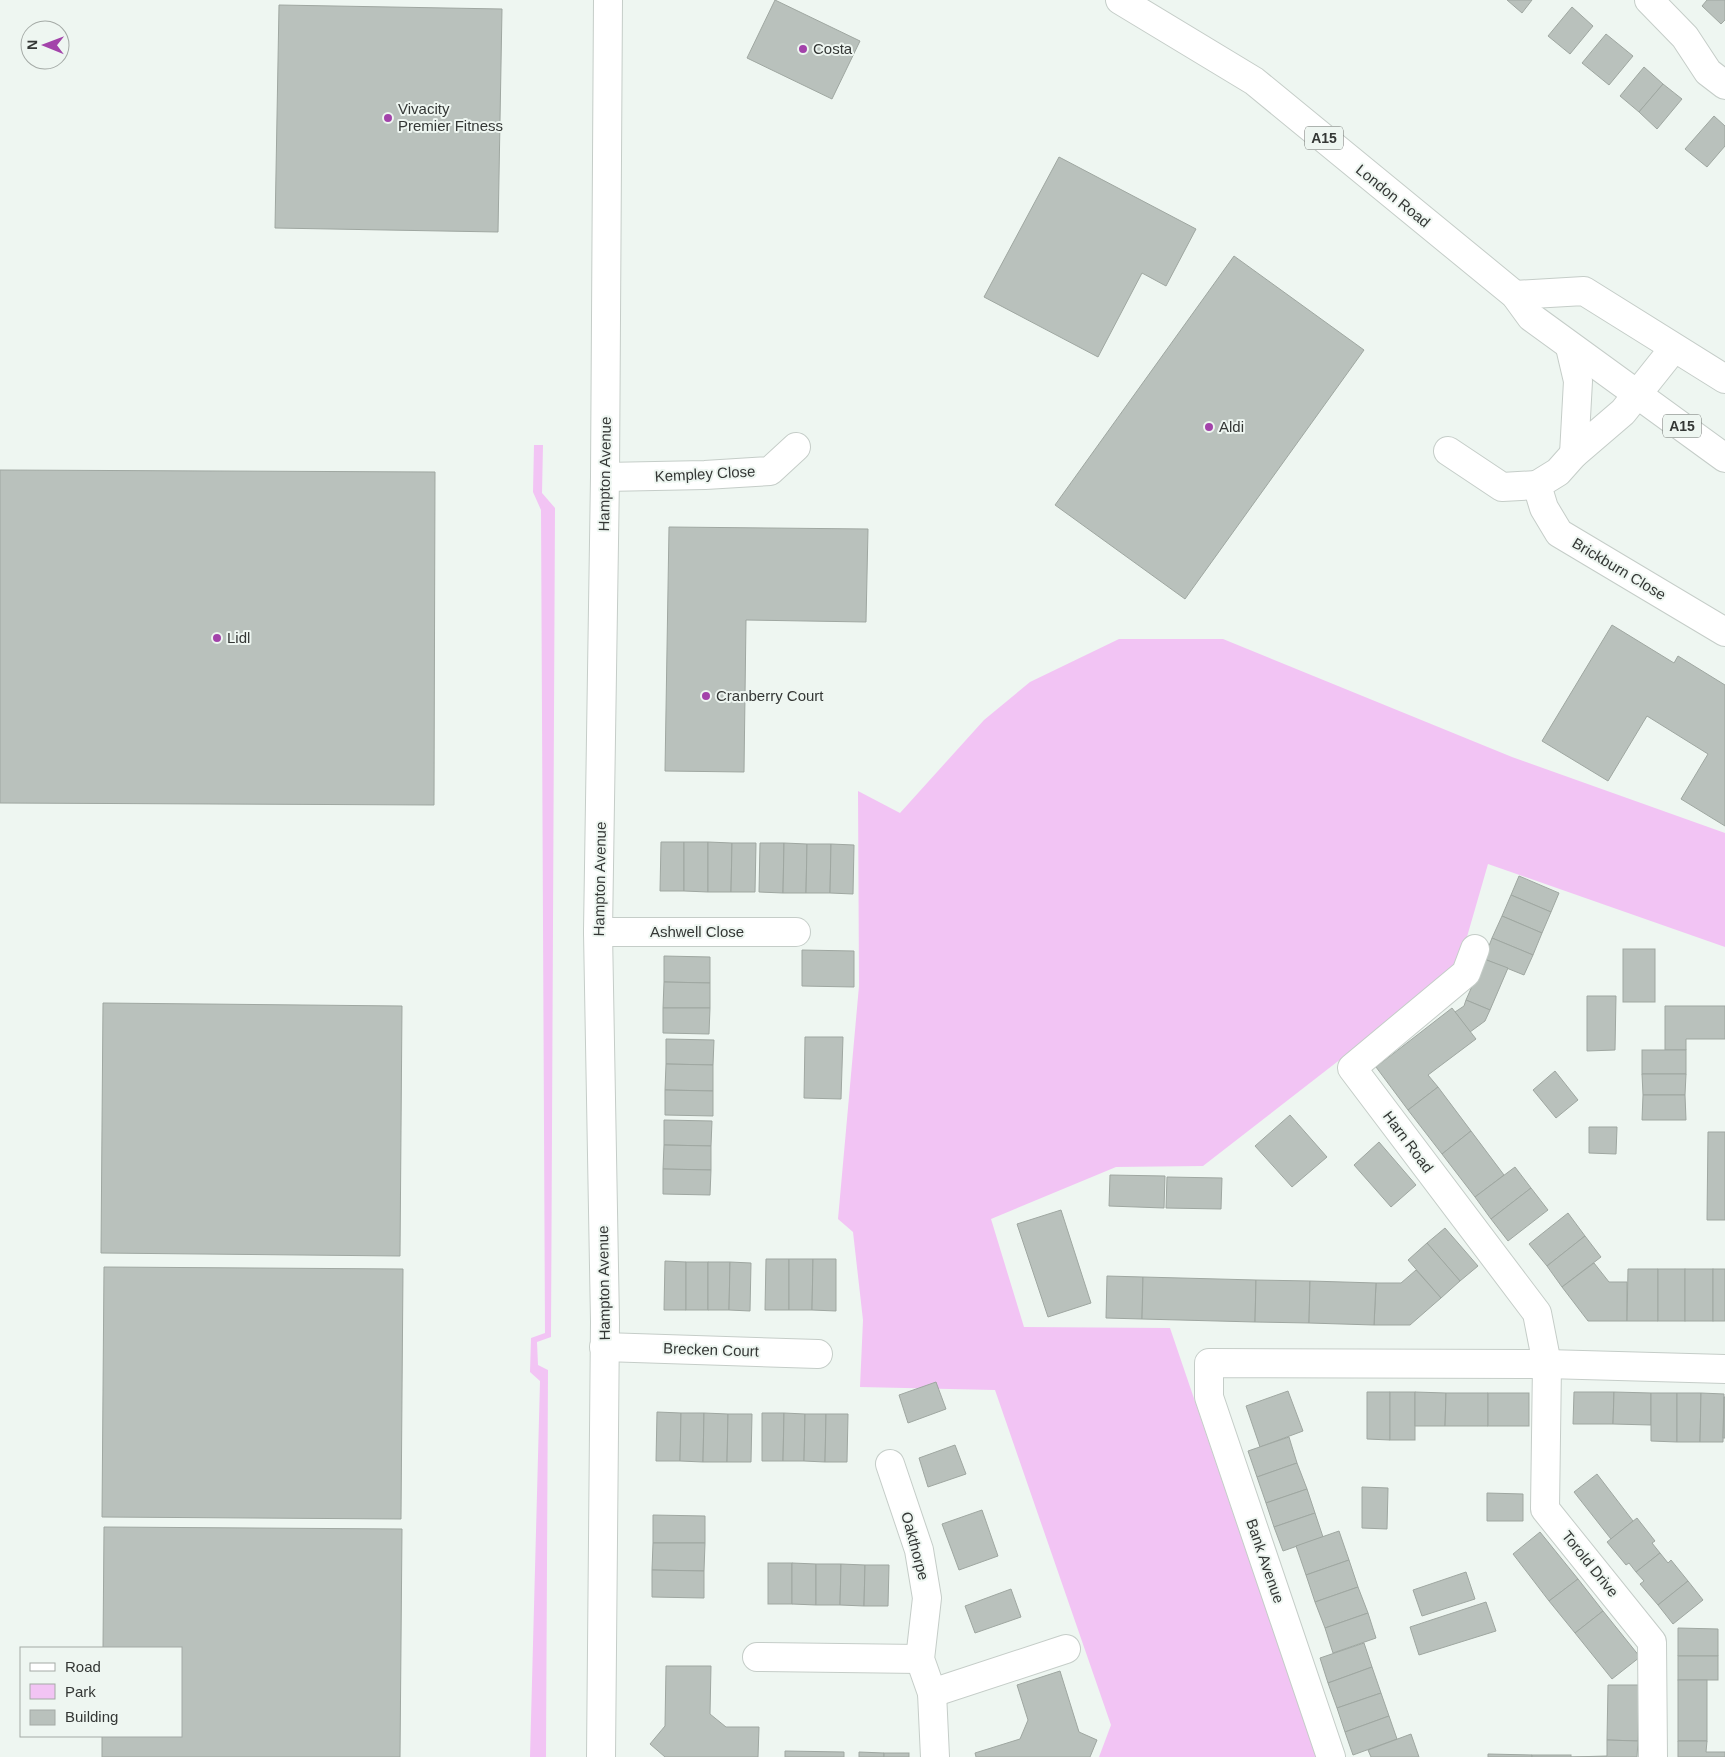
<svg xmlns="http://www.w3.org/2000/svg" width="1725" height="1757" font-family="Arial,sans-serif">
	<style>
		.green { fill: #f2c4f4 }
		.building { fill: #b9c1bc; stroke: #9fa7a1 }
		.lines { fill: none; stroke-linecap: round; stroke-linejoin: round }
		.minor-casing { stroke: #c5cdc8; stroke-width: 30 }
		.tertiary-casing { stroke: #c5cdc8; stroke-width: 30 }
		.primary-casing { stroke: #c5cdc8; stroke-width: 30 }
		.minor { stroke: #fff; stroke-width: 28 }
		.tertiary { stroke: #fff; stroke-width: 28 }
		.primary { stroke: #fff; stroke-width: 28 }
		.poi-dot { fill: #a343aa; stroke: #eef6f1; stroke-width: 2 }
		.labels { text-anchor: middle; stroke-width: 4; stroke-linejoin: round; paint-order: stroke }
		.shield { fill: #eef6f1; stroke: #6c706d; stroke-width: 1 }
		.shield-label { font-size: 14px; font-weight: bold; fill: #343735 }
		.poi-label { font-size: 15px; fill: #343735; stroke: #eef6f1; text-anchor: start }
		.street-label { font-size: 15px; fill: #343735; stroke: #eef6f1 }
	</style>
	<rect width="100%" height="100%" fill="#eef6f1"/>
	<g class="green">
		<path d="M534,445H543L542,493L555,508L551,1337L537,1342L538,1365L548,1370L546,1757H530L540,1381L530,1372L531,1338L545,1333L541,510L533,492Z"/>
		<path d="M1119,639H1223L1512,757L1725,833V947L1488,864L1458,968L1203,1166L1116,1167L991,1219L1024,1327L1170,1328L1316,1757H1099L1111,1725L995,1390L860,1387L863,1320L853,1232L838,1219L859,986L858,791L900,813L984,720L1030,682Z"/>
	</g>
	<g class="building">
		<path d="M775,0L860,41L832,99L747,58Z"/>
		<path d="M1507,0H1532L1522,13Z"/>
		<path d="M1707,0H1725V20L1721,24L1702,6Z"/>
		<path d="M279,5L502,9L498,232L275,228Z"/>
		<path d="M1572,7L1593,26L1570,54L1548,36Z"/>
		<path d="M1606,34L1633,56L1609,85L1582,63Z"/>
		<path d="M1644,67L1663,84L1639,112L1620,96Z"/>
		<path d="M1663,84L1682,99L1657,129L1639,112Z"/>
		<path d="M1714,116L1725,126V146L1707,167L1685,149Z"/>
		<path d="M1059,157L1196,229L1166,286L1142,273L1098,357L984,297Z"/>
		<path d="M1234,256L1364,350L1185,599L1055,505Z"/>
		<path d="M0,470L435,472L434,805L0,803Z"/>
		<path d="M669,527L868,529L866,622L746,620L744,772L665,771Z"/>
		<path d="M1612,625L1674,663L1678,656L1725,685V826L1681,799L1708,754L1647,716L1608,781L1542,741Z"/>
		<path d="M661,842H684V891H660Z"/>
		<path d="M684,842H708V892L684,891Z"/>
		<path d="M708,842L732,843L731,892H708Z"/>
		<path d="M732,843H756L755,892H731Z"/>
		<path d="M760,843H784L783,893L759,892Z"/>
		<path d="M784,843L807,844L806,893H783Z"/>
		<path d="M807,844H831L830,893H806Z"/>
		<path d="M831,844L854,845L853,894L830,893Z"/>
		<path d="M1519,876L1559,893L1551,912L1511,895Z"/>
		<path d="M1511,895L1551,912L1542,933L1502,916Z"/>
		<path d="M1502,916L1542,933L1533,955L1492,938Z"/>
		<path d="M1492,938L1533,955L1524,975L1484,959Z"/>
		<rect x="1623" y="949" width="32" height="53"/>
		<path d="M802,950L854,951V987L802,986Z"/>
		<path d="M664,956L710,957V983L664,982Z"/>
		<path d="M1484,959L1508,968L1490,1010L1466,1000Z"/>
		<path d="M664,982L710,983V1008H663Z"/>
		<path d="M1587,996H1616L1615,1050L1587,1051Z"/>
		<path d="M1466,1000L1490,1010L1485,1021L1470,1032L1455,1012L1464,1006Z"/>
		<path d="M103,1003L402,1006L400,1256L101,1253Z"/>
		<path d="M1665,1006H1725V1039H1686V1050H1665Z"/>
		<path d="M663,1008H710L709,1034L663,1033Z"/>
		<path d="M1452,1008L1476,1039L1428,1075L1438,1087L1408,1110L1376,1067Z"/>
		<path d="M805,1037H843L841,1099L804,1098Z"/>
		<path d="M666,1039L714,1040L713,1065L666,1064Z"/>
		<rect x="1642" y="1050" width="44" height="24"/>
		<path d="M666,1064L713,1065V1091L665,1090Z"/>
		<path d="M1555,1071L1578,1100L1556,1118L1533,1090Z"/>
		<path d="M1642,1074H1686L1685,1095H1643Z"/>
		<path d="M1438,1087L1471,1131L1442,1154L1408,1110Z"/>
		<path d="M665,1090L713,1091V1116L665,1115Z"/>
		<path d="M1643,1095H1685L1686,1120H1642Z"/>
		<path d="M1290,1115L1327,1157L1292,1187L1255,1146Z"/>
		<path d="M664,1120L712,1121L711,1146L664,1145Z"/>
		<path d="M1589,1127H1617L1616,1154L1589,1153Z"/>
		<path d="M1471,1131L1504,1175L1475,1197L1442,1154Z"/>
		<path d="M1708,1132H1725V1220H1707Z"/>
		<path d="M1379,1142L1416,1185L1391,1207L1354,1165Z"/>
		<path d="M664,1145L711,1146V1170L663,1169Z"/>
		<path d="M1515,1167L1531,1188L1491,1219L1475,1197Z"/>
		<path d="M663,1169L711,1170L710,1195L663,1194Z"/>
		<path d="M1110,1175L1165,1176L1164,1208L1109,1206Z"/>
		<path d="M1167,1177L1222,1178L1221,1209L1166,1208Z"/>
		<path d="M1531,1188L1548,1210L1508,1241L1491,1219Z"/>
		<path d="M1061,1210L1091,1303L1048,1317L1017,1224Z"/>
		<path d="M1568,1213L1585,1236L1547,1266L1529,1244Z"/>
		<path d="M1445,1228L1478,1266L1460,1281L1427,1243Z"/>
		<path d="M1585,1236L1601,1257L1562,1287L1547,1266Z"/>
		<path d="M1427,1243L1460,1281L1441,1298L1408,1260Z"/>
		<path d="M766,1259H789V1310H765Z"/>
		<path d="M789,1259H813L812,1310H789Z"/>
		<path d="M813,1259H836V1311L812,1310Z"/>
		<path d="M665,1261L686,1262V1310H664Z"/>
		<rect x="686" y="1262" width="22" height="48"/>
		<path d="M708,1262H730L729,1310H708Z"/>
		<path d="M730,1262L751,1263L750,1311L729,1310Z"/>
		<path d="M1594,1263L1609,1282H1627V1321H1588L1562,1287Z"/>
		<path d="M104,1267L403,1269L401,1519L102,1517Z"/>
		<path d="M1628,1269H1658V1321H1627Z"/>
		<rect x="1658" y="1269" width="27" height="52"/>
		<rect x="1685" y="1269" width="28" height="52"/>
		<rect x="1713" y="1269" width="12" height="52"/>
		<path d="M1416,1270L1441,1298L1410,1325H1374L1376,1283H1401Z"/>
		<path d="M1107,1276L1143,1277L1142,1319L1106,1318Z"/>
		<path d="M1143,1277L1256,1280L1255,1322L1142,1319Z"/>
		<path d="M1256,1280L1310,1281L1309,1323L1255,1322Z"/>
		<path d="M1310,1281L1376,1283L1374,1325L1309,1323Z"/>
		<path d="M936,1382L946,1409L908,1423L899,1395Z"/>
		<path d="M1288,1391L1303,1431L1260,1447L1246,1406Z"/>
		<path d="M1367,1392H1390V1440L1367,1439Z"/>
		<rect x="1390" y="1392" width="25" height="48"/>
		<path d="M1415,1392L1446,1393L1445,1426H1415Z"/>
		<path d="M1574,1392H1614L1613,1424H1573Z"/>
		<path d="M1614,1392L1651,1393V1425L1613,1424Z"/>
		<path d="M1446,1393H1488V1426H1445Z"/>
		<rect x="1488" y="1393" width="41" height="33"/>
		<path d="M1651,1393H1677V1442L1651,1441Z"/>
		<path d="M1677,1393H1701L1700,1442H1677Z"/>
		<path d="M1701,1393L1724,1394L1723,1442H1700Z"/>
		<path d="M1724,1397H1725V1438H1723Z"/>
		<path d="M657,1412L681,1413L680,1461H656Z"/>
		<path d="M681,1413H704L703,1462L680,1461Z"/>
		<path d="M704,1413L728,1414L727,1462H703Z"/>
		<path d="M762,1413H784L783,1461H762Z"/>
		<path d="M784,1413L805,1414L804,1461H783Z"/>
		<path d="M728,1414H752L751,1462H727Z"/>
		<path d="M805,1414H826L825,1462L804,1461Z"/>
		<path d="M826,1414H848L847,1462H825Z"/>
		<path d="M1289,1437L1297,1463L1257,1477L1248,1451Z"/>
		<path d="M955,1445L966,1474L928,1487L919,1458Z"/>
		<path d="M1297,1463L1307,1489L1266,1503L1257,1477Z"/>
		<path d="M1597,1474L1633,1521L1611,1539L1574,1492Z"/>
		<path d="M1362,1487L1388,1488L1387,1529L1362,1528Z"/>
		<path d="M1307,1489L1315,1513L1274,1527L1266,1503Z"/>
		<path d="M1487,1493L1523,1494V1521H1487Z"/>
		<path d="M982,1510L998,1556L959,1570L942,1524Z"/>
		<path d="M1315,1513L1323,1537L1283,1551L1274,1527Z"/>
		<path d="M653,1515L705,1516V1543H653Z"/>
		<path d="M1637,1518L1655,1541L1652,1543L1660,1553L1636,1572L1629,1563L1626,1565L1607,1542Z"/>
		<path d="M104,1527L402,1529L400,1757H102V1736H181V1648H103Z"/>
		<path d="M1339,1531L1349,1560L1306,1575L1296,1546Z"/>
		<path d="M1540,1532L1578,1579L1549,1601L1513,1554Z"/>
		<path d="M653,1543H705L704,1571L652,1570Z"/>
		<path d="M1660,1553L1668,1563L1671,1560L1688,1581L1658,1605L1640,1584L1644,1581L1636,1572Z"/>
		<path d="M1349,1560L1358,1587L1315,1602L1306,1575Z"/>
		<rect x="768" y="1563" width="24" height="41"/>
		<path d="M792,1563L816,1564V1605L792,1604Z"/>
		<path d="M816,1564H841L840,1605H816Z"/>
		<path d="M841,1564L865,1565L864,1606L840,1605Z"/>
		<path d="M865,1565H889L888,1606H864Z"/>
		<path d="M652,1570L704,1571V1598L652,1597Z"/>
		<path d="M1466,1572L1475,1599L1422,1616L1413,1590Z"/>
		<path d="M1578,1579L1603,1611L1575,1633L1549,1601Z"/>
		<path d="M1688,1581L1703,1600L1673,1624L1658,1605Z"/>
		<path d="M1358,1587L1368,1613L1325,1628L1315,1602Z"/>
		<path d="M1011,1589L1021,1617L975,1633L965,1606Z"/>
		<path d="M1486,1602L1496,1631L1419,1655L1410,1627Z"/>
		<path d="M1603,1611L1640,1657L1612,1679L1575,1633Z"/>
		<path d="M1368,1613L1376,1638L1333,1653L1325,1628Z"/>
		<path d="M1678,1628L1718,1629V1656H1678Z"/>
		<path d="M1364,1643L1372,1667L1328,1683L1320,1658Z"/>
		<rect x="1678" y="1656" width="40" height="24"/>
		<path d="M666,1666H711L710,1714L726,1727H759L758,1757H665L650,1744L665,1726Z"/>
		<path d="M1372,1667L1381,1693L1337,1708L1328,1683Z"/>
		<path d="M1060,1671L1079,1732L1097,1740L1090,1757H976L975,1753L1020,1739L1028,1720L1017,1685Z"/>
		<rect x="1678" y="1680" width="29" height="61"/>
		<path d="M1608,1685H1639L1638,1741L1607,1740Z"/>
		<path d="M1381,1693L1389,1716L1345,1732L1337,1708Z"/>
		<path d="M1389,1716L1397,1739L1353,1755L1345,1732Z"/>
		<path d="M1411,1734L1419,1757H1371L1368,1750Z"/>
		<path d="M1607,1740L1638,1741L1637,1757H1571L1607,1756Z"/>
		<path d="M1678,1741H1707L1706,1752H1725V1757H1678Z"/>
		<path d="M785,1751L844,1752V1757H785Z"/>
		<path d="M859,1752L884,1753V1757H859Z"/>
		<rect x="884" y="1753" width="25" height="4"/>
		<path d="M1488,1754L1532,1755V1757H1488Z"/>
		<rect x="1532" y="1755" width="39" height="2"/>
	</g>
	<g class="lines">
		<defs>
			<g id="minor">
				<path d="M1649,0L1685,37L1708,72L1725,85"/>
				<path d="M1570,347L1578,381L1574,454L1623,412L1674,348"/>
				<path d="M1448,451L1502,487L1537,485"/>
				<path d="M1574,454L1558,472L1537,485L1544,508L1559,533L1725,632"/>
				<path d="M605,477L705,475L770,471L796,447"/>
				<path d="M598,932H796"/>
				<path d="M1475,949L1466,973L1352,1068L1537,1313L1547,1364L1545,1509L1652,1642L1653,1757"/>
				<path d="M604,1347L818,1354"/>
				<path d="M890,1464L919,1550L927,1598L920,1659L932,1693L935,1757"/>
				<path d="M757,1657L920,1659"/>
				<path d="M932,1693L1066,1649"/>
				<path d="M1331,1757L1209,1397V1363L1547,1364L1725,1369"/>
			</g>
			<path id="tertiary" d="M601,1757L605,1322L598,932L605,477L608,0"/>
			<g id="primary">
				<path d="M1120,0L1254,81L1515,295L1531,317L1725,458"/>
				<path d="M1515,295L1584,291L1725,379"/>
			</g>
		</defs>
		<use href="#minor" class="minor-casing"/>
		<use href="#tertiary" class="tertiary-casing"/>
		<use href="#primary" class="primary-casing"/>
		<use href="#minor" class="minor"/>
		<use href="#tertiary" class="tertiary"/>
		<use href="#primary" class="primary"/>
	</g>
	<g class="poi-dot">
		<circle cx="803" cy="49" r="5"/>
		<circle cx="388" cy="118" r="5"/>
		<circle cx="1209" cy="427" r="5"/>
		<circle cx="217" cy="638" r="5"/>
		<circle cx="706" cy="696" r="5"/>
	</g>
	<g class="labels">
		<g class="shield">
			<rect x="1305" y="126.5" width="38" height="23" rx="4"/>
			<rect x="1663" y="414.5" width="38" height="23" rx="4"/>
		</g>
		<g class="shield-label">
			<text x="1324" y="143">A15</text>
			<text x="1682" y="431">A15</text>
		</g>
		<g class="poi-label">
			<text x="813" y="54">Costa</text>
			<text x="398" y="114">Vivacity<tspan x="398" dy="17">Premier Fitness</tspan></text>
			<text x="1219" y="432">Aldi</text>
			<text x="227" y="643">Lidl</text>
			<text x="716" y="701">Cranberry Court</text>
		</g>
		<g class="street-label">
			<text transform="translate(1393 196) rotate(39)" y="5">London Road</text>
			<text transform="translate(605 474) rotate(-89)" y="5">Hampton Avenue</text>
			<text transform="translate(705 474) rotate(-3)" y="5">Kempley Close</text>
			<text transform="translate(1619 569) rotate(31)" y="5">Brickburn Close</text>
			<text transform="translate(600 879) rotate(-89)" y="5">Hampton Avenue</text>
			<text x="697" y="937">Ashwell Close</text>
			<text transform="translate(1408 1142) rotate(53)" y="5">Harn Road</text>
			<text transform="translate(604 1283) rotate(-91)" y="5">Hampton Avenue</text>
			<text transform="translate(711 1350) rotate(2)" y="5">Brecken Court</text>
			<text transform="translate(915 1546) rotate(75)" y="5">Oakthorpe</text>
			<text transform="translate(1265 1561) rotate(71)" y="5">Bank Avenue</text>
			<text transform="translate(1590 1564) rotate(51)" y="5">Torold Drive</text>
		</g>
	</g>
	<rect x="20" y="1647" width="162" height="90" fill="#eef6f1" stroke="#a4aaa6"/>
	<rect x="30" y="1663" width="25" height="8" fill="#ffffff" stroke="#a4aaa6"/>
	<text x="65" y="1672" font-size="15" fill="#343735">Road</text>
	<rect x="30" y="1684" width="25" height="15" fill="#f2c4f4" stroke="#a4aaa6"/>
	<text x="65" y="1697" font-size="15" fill="#343735">Park</text>
	<rect x="30" y="1710" width="25" height="15" fill="#b9c1bc" stroke="#a4aaa6"/>
	<text x="65" y="1722" font-size="15" fill="#343735">Building</text>
	<g transform="translate(45 45) rotate(271)"><circle r="24" fill="#eef6f1" stroke="#a4aaa6"/>
	<path d="M0-4L9 19L0 12L-9 19Z" fill="#a343aa"/>
	<text y="-8" font-size="14" font-weight="bold" text-anchor="middle" fill="#343735">N</text>
	</g>
</svg>
